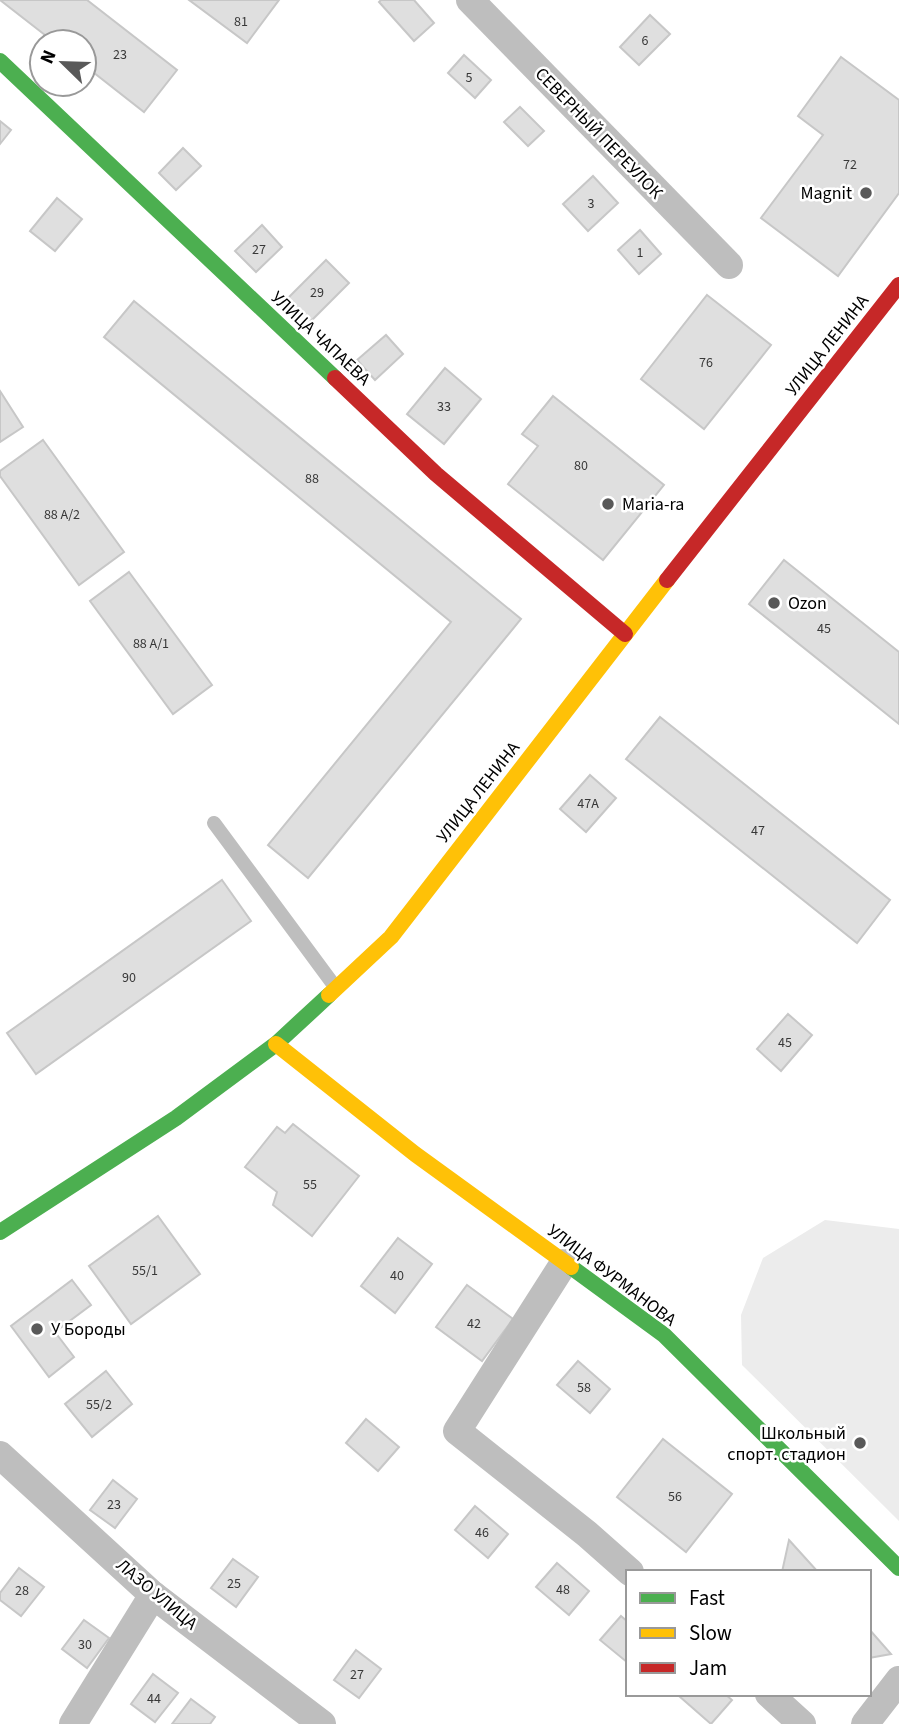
<svg xmlns="http://www.w3.org/2000/svg" width="899" height="1724" font-family="'Source Sans 3',sans-serif">
	<style>
		.green { fill: #ececec }
		.building { fill: #dfdfdf; stroke: #c7c7c7; stroke-width: 2 }
		.lines { fill: none; stroke-linecap: round; stroke-linejoin: round }
		.lane { stroke: #bebebe; stroke-width: 14 }
		.street { stroke: #bebebe; stroke-width: 28 }
		.fast { stroke: #4caf50; stroke-width: 16 }
		.slow { stroke: #ffc107; stroke-width: 16 }
		.jam { stroke: #c62828; stroke-width: 16 }
		.poi-dot { fill: #595959; stroke: #fff; stroke-width: 2.5 }
		.labels { text-anchor: middle; stroke-width: 5; stroke-linejoin: round; paint-order: stroke }
		.number-label { font-size: 14px; fill: #383838 }
		.street-label { font-size: 18px; fill: #000; stroke: #fff }
		.poi-label { font-size: 18px; fill: #000; stroke: #fff; text-anchor: start }
	</style>
	<rect width="100%" height="100%" fill="#fff"/>
	<path class="green" d="M825,1220L899,1229V1521L742,1365L741,1315L763,1258Z"/>
	<g class="building">
		<path d="M0,0H87L177,70L144,112L84,65V42H54Z"/>
		<path d="M189,0H279L247,43Z"/>
		<path d="M381,0H414L434,23L414,41L379,2Z"/>
		<path d="M650,15L670,34L639,65L620,47Z"/>
		<path d="M464,55L491,80L475,98L448,73Z"/>
		<path d="M841,57L899,100V193L838,276L761,218L823,135L798,116Z"/>
		<path d="M520,107L544,131L528,146L504,122Z"/>
		<path d="M0,121L11,130L0,144Z"/>
		<path d="M183,148L201,166L176,190L159,173Z"/>
		<path d="M593,176L618,203L588,231L563,204Z"/>
		<path d="M57,198L82,219L55,251L30,231Z"/>
		<path d="M262,225L282,247L256,272L235,251Z"/>
		<path d="M640,230L661,254L639,274L618,250Z"/>
		<path d="M326,260L349,283L308,324L285,301Z"/>
		<path d="M707,295L771,345L704,429L641,379Z"/>
		<path d="M134,301L521,619L308,878L268,845L451,622L104,337Z"/>
		<path d="M386,335L403,354L375,380L357,360Z"/>
		<path d="M445,368L481,399L444,444L407,414Z"/>
		<path d="M0,391L23,427L0,442Z"/>
		<path d="M553,396L664,485L603,560L508,484L538,446L522,434Z"/>
		<path d="M43,440L124,552L79,585L0,476V471Z"/>
		<path d="M784,560L899,652V724L749,604Z"/>
		<path d="M129,572L212,685L173,714L90,601Z"/>
		<path d="M660,717L890,900L857,943L626,759Z"/>
		<path d="M590,775L616,798L586,832L560,809Z"/>
		<path d="M222,880L251,921L36,1074L7,1033Z"/>
		<path d="M788,1014L812,1035L781,1071L757,1049Z"/>
		<path d="M293,1124L359,1176L312,1236L273,1205L277,1192L245,1167L277,1127L285,1133Z"/>
		<path d="M158,1216L200,1274L131,1324L89,1266Z"/>
		<path d="M398,1238L432,1264L395,1313L361,1286Z"/>
		<path d="M72,1280L91,1305L55,1332L74,1357L49,1377L11,1326Z"/>
		<path d="M467,1285L513,1319L482,1361L436,1327Z"/>
		<path d="M578,1361L610,1389L590,1413L557,1385Z"/>
		<path d="M106,1371L132,1404L92,1437L65,1404Z"/>
		<path d="M366,1419L399,1447L378,1471L346,1443Z"/>
		<path d="M663,1439L732,1494L686,1552L617,1497Z"/>
		<path d="M113,1480L137,1499L115,1528L90,1510Z"/>
		<path d="M475,1506L508,1534L488,1558L455,1530Z"/>
		<path d="M789,1540L818,1572H782Z"/>
		<path d="M233,1559L258,1577L236,1607L211,1588Z"/>
		<path d="M557,1563L589,1591L569,1615L536,1587Z"/>
		<path d="M19,1568L44,1587L21,1616L0,1600V1593Z"/>
		<path d="M621,1616L628,1622V1663L600,1640Z"/>
		<path d="M84,1620L109,1638L87,1668L62,1649Z"/>
		<path d="M869,1629L891,1654L869,1658Z"/>
		<path d="M356,1650L381,1669L359,1698L334,1680Z"/>
		<path d="M153,1674L178,1693L155,1722L131,1704Z"/>
		<path d="M680,1694H725L732,1700L711,1724L679,1696Z"/>
		<path d="M191,1699L215,1717L210,1724H172Z"/>
	</g>
	<g class="lines">
		<path class="lane" d="M214,823L336,988"/>
		<g class="street">
			<path d="M470,0L729,265"/>
			<path d="M564,1263L457,1431L587,1534L630,1572"/>
			<path d="M0,1455L153,1595L322,1724"/>
			<path d="M769,1694L802,1724"/>
			<path d="M73,1724L153,1595"/>
			<path d="M865,1724L899,1680"/>
		</g>
		<g class="fast">
			<path d="M0,61L335,378"/>
			<path d="M0,1232L176,1118L276,1044L329,995"/>
			<path d="M571,1267L664,1335L899,1568"/>
		</g>
		<g class="slow">
			<path d="M329,995L391,937L667,580"/>
			<path d="M276,1044L415,1154L571,1267"/>
		</g>
		<g class="jam">
			<path d="M335,378L436,474L625,634"/>
			<path d="M667,580L899,285"/>
		</g>
	</g>
	<g class="poi-dot">
		<circle cx="866" cy="193" r="7"/>
		<circle cx="608" cy="504" r="7"/>
		<circle cx="774" cy="603" r="7"/>
		<circle cx="37" cy="1329" r="7"/>
		<circle cx="860" cy="1443" r="7"/>
	</g>
	<g class="labels">
		<g class="number-label">
			<text x="241" y="26">81</text>
			<text x="645" y="45">6</text>
			<text x="120" y="59">23</text>
			<text x="469" y="82">5</text>
			<text x="850" y="169">72</text>
			<text x="591" y="208">3</text>
			<text x="259" y="254">27</text>
			<text x="640" y="257">1</text>
			<text x="317" y="297">29</text>
			<text x="706" y="367">76</text>
			<text x="444" y="411">33</text>
			<text x="581" y="470">80</text>
			<text x="312" y="483">88</text>
			<text x="62" y="519">88 А/2</text>
			<text x="824" y="633">45</text>
			<text x="151" y="648">88 А/1</text>
			<text x="588" y="808">47А</text>
			<text x="758" y="835">47</text>
			<text x="129" y="982">90</text>
			<text x="785" y="1047">45</text>
			<text x="310" y="1189">55</text>
			<text x="145" y="1275">55/1</text>
			<text x="397" y="1280">40</text>
			<text x="474" y="1328">42</text>
			<text x="584" y="1392">58</text>
			<text x="99" y="1409">55/2</text>
			<text x="675" y="1501">56</text>
			<text x="114" y="1509">23</text>
			<text x="482" y="1537">46</text>
			<text x="234" y="1588">25</text>
			<text x="563" y="1594">48</text>
			<text x="22" y="1595">28</text>
			<text x="85" y="1649">30</text>
			<text x="357" y="1679">27</text>
			<text x="154" y="1703">44</text>
		</g>
		<g class="street-label">
			<text transform="translate(599 133) rotate(46)" y="6">СЕВЕРНЫЙ ПЕРЕУЛОК</text>
			<text transform="translate(321 338) rotate(43)" y="6">УЛИЦА ЧАПАЕВА</text>
			<text transform="translate(827 345) rotate(-52)" y="6">УЛИЦА ЛЕНИНА</text>
			<text transform="translate(478 792) rotate(-52)" y="6">УЛИЦА ЛЕНИНА</text>
			<text transform="translate(612 1275) rotate(37)" y="6">УЛИЦА ФУРМАНОВА</text>
			<text transform="translate(157 1594) rotate(40)" y="6">ЛАЗО УЛИЦА</text>
		</g>
		<g class="poi-label">
			<text x="852" y="199" text-anchor="end">Magnit</text>
			<text x="622" y="510">Maria-ra</text>
			<text x="788" y="609">Ozon</text>
			<text x="51" y="1335">У Бороды</text>
			<text x="846" y="1439" text-anchor="end">Школьный<tspan x="846" dy="21">спорт. стадион</tspan></text>
		</g>
	</g>
	<rect x="626" y="1570" width="245" height="126" fill="#ffffff" stroke="#999999" stroke-width="2"/>
	<rect x="640" y="1593" width="35" height="10" fill="#4caf50" stroke="#999999" stroke-width="2"/>
	<text x="689" y="1605" font-size="21" fill="#000000">Fast</text>
	<rect x="640" y="1628" width="35" height="10" fill="#ffc107" stroke="#999999" stroke-width="2"/>
	<text x="689" y="1640" font-size="21" fill="#000000">Slow</text>
	<rect x="640" y="1663" width="35" height="10" fill="#c62828" stroke="#999999" stroke-width="2"/>
	<text x="689" y="1675" font-size="21" fill="#000000">Jam</text>
	<g transform="translate(63 63) rotate(293)"><circle r="33" fill="#ffffff" stroke="#999999" stroke-width="2"/>
	<path d="M0-5L12 26L0 18L-12 26Z" fill="#595959"/>
	<text y="-10" font-size="19" font-weight="bold" text-anchor="middle" fill="#000000">N</text>
	</g>
</svg>
